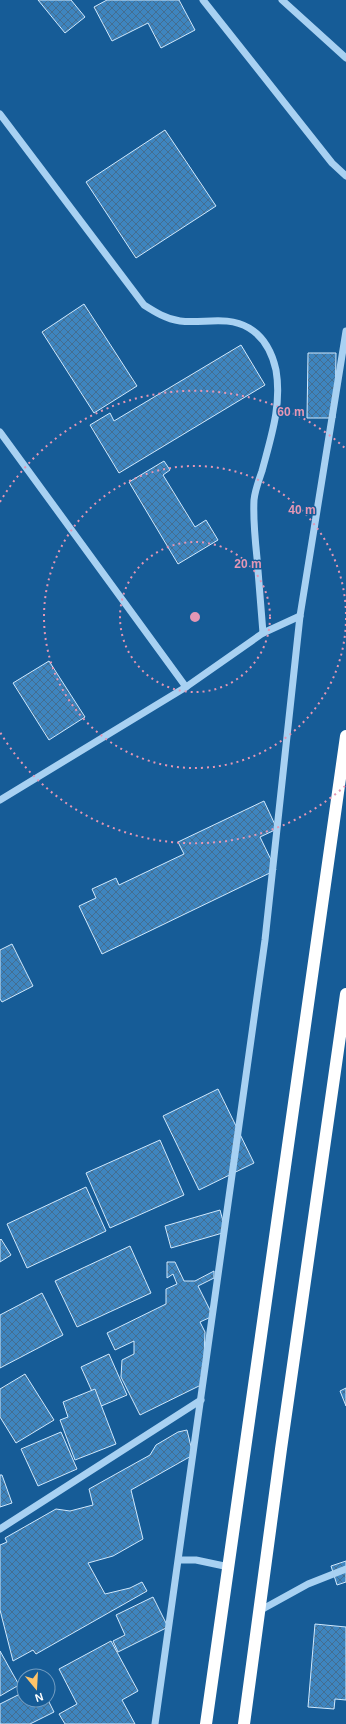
<svg xmlns="http://www.w3.org/2000/svg" width="346" height="1724" font-family="Helvetica,sans-serif">
	<style>
		.building { fill: url(#building-cross-hatch); stroke: #d0e8fc }
		.lines { fill: none; stroke-linecap: round; stroke-linejoin: round }
		.minor { stroke: #a8d1f2; stroke-width: 7 }
		.highway { stroke: #fff; stroke-width: 12 }
		.ring { fill: none; stroke: #e497b5; stroke-width: 2; stroke-dasharray: 2 4 }
		.centre { fill: #e497b5; stroke: #165c97; stroke-width: 2 }
		.ring-label { font-size: 12px; text-anchor: middle; font-weight: bold; fill: #e497b5; stroke: #165c97; stroke-width: 3; stroke-linejoin: round; paint-order: stroke }
	</style>
	<defs>
		<pattern id="building-cross-hatch" width="8" height="8" patternUnits="userSpaceOnUse"><rect width="8" height="8" fill="#3e85bf"/><path d="M0 0l8 8M0 8l8-8" fill="none" stroke="#446e91"/></pattern>
	</defs>
	<rect width="100%" height="100%" fill="#165c97"/>
	<g class="building">
		<path d="M38,0H71L85,17L65,33Z"/>
		<path d="M107,0H179L195,30L161,48L148,23L112,41L94,7Z"/>
		<path d="M165,130L216,206L136,258L86,182Z"/>
		<path d="M84,304L137,386L94,413L42,332Z"/>
		<path d="M241,345L265,385L119,473L90,425L110,413L114,421Z"/>
		<path d="M308,353H336L335,418H307Z"/>
		<path d="M164,461L170,470L163,475L195,527L206,520L218,540L178,564L129,482Z"/>
		<path d="M49,661L85,717L49,740L13,683Z"/>
		<path d="M264,801L277,829L260,837L276,870L102,954L79,906L96,898L92,889L116,878L119,885L184,854L178,842Z"/>
		<path d="M12,944L33,986L2,1002L0,999V950Z"/>
		<path d="M218,1089L254,1163L199,1190L163,1116Z"/>
		<path d="M160,1140L184,1195L110,1228L86,1173Z"/>
		<path d="M86,1187L106,1231L27,1268L7,1224Z"/>
		<path d="M220,1210L226,1232L171,1248L165,1226Z"/>
		<path d="M1,1239L11,1255L0,1262V1240Z"/>
		<path d="M130,1246L151,1293L77,1327L55,1281Z"/>
		<path d="M167,1262H175L184,1281H195L214,1271V1278L198,1286L213,1316L200,1322L205,1332L203,1384L140,1415L121,1377L122,1360L134,1354V1341L115,1350L107,1333L166,1304V1289L177,1284L173,1274L167,1278Z"/>
		<path d="M42,1293L63,1335L0,1368V1315Z"/>
		<path d="M109,1354L127,1395L99,1407L81,1367Z"/>
		<path d="M25,1374L54,1420L16,1443L0,1417V1389Z"/>
		<path d="M346,1388V1406L340,1391Z"/>
		<path d="M95,1389L116,1444L75,1460L60,1420L68,1417L63,1402Z"/>
		<path d="M187,1430L193,1455L131,1490L143,1539L113,1556L88,1563L105,1594L130,1588L142,1582L147,1591L36,1654L33,1650L13,1661L0,1610V1545L7,1542L5,1538L56,1509L70,1511L93,1505L89,1489L150,1455L156,1445L178,1432Z"/>
		<path d="M61,1432L77,1469L38,1486L21,1449Z"/>
		<path d="M0,1475H2L12,1503L0,1507Z"/>
		<path d="M346,1561V1582L337,1585L331,1566Z"/>
		<path d="M153,1597L168,1627L118,1652L113,1641L125,1635L116,1615Z"/>
		<path d="M315,1624L346,1627V1700L335,1699L334,1709L308,1707Z"/>
		<path d="M111,1641L138,1691L122,1700L135,1724H65L59,1714L77,1704L59,1669Z"/>
		<path d="M0,1651L19,1685L0,1696Z"/>
		<path d="M24,1692V1700H48L54,1712L30,1724H0V1704Z"/>
	</g>
	<g class="lines">
		<g class="minor">
			<path d="M203,0L332,163L346,176"/>
			<path d="M282,0L346,58"/>
			<path d="M0,114L144,305C155,312 166,319 180,321C203,324 227,315 249,328C264,337 272,352 276,370C282,405 271,437 262,471C259,480 255,490 254,500C253,519 255,539 257,558C259,583 261,608 263,633"/>
			<path d="M0,432L186,687"/>
			<path d="M0,800L186,687L263,633L300,616"/>
			<path d="M0,1529L201,1400"/>
			<path d="M179,1560H196L229,1567"/>
			<path d="M259,1611L308,1584L346,1569"/>
			<path d="M155,1724L265,940L300,616L346,331"/>
		</g>
		<g class="highway">
			<path d="M206,1724L346,736"/>
			<path d="M244,1724L281,1449L346,994"/>
		</g>
	</g>
	<g class="ring">
		<circle cx="195" cy="617" r="75"/>
		<path d="M346 618A151 151 0 1 1 346 616"/>
		<path d="M345 786A226 226 0 0 1 0 732M0 502A226 226 0 0 1 345 448"/>
	</g>
	<circle cx="195" cy="617" r="6" class="centre"/>
	<g class="ring-label">
		<text x="291" y="416">60 m</text>
		<text x="302" y="514">40 m</text>
		<text x="248" y="568">20 m</text>
	</g>
	<g transform="translate(36 1688) rotate(162)"><circle r="19" fill="#165c97" stroke="#739dc1"/>
	<path d="M0-3L7 15L0 10L-7 15Z" fill="#ffc469"/>
	<text y="-6" font-size="11" font-weight="bold" text-anchor="middle" fill="#ffffff">N</text>
	</g>
</svg>
